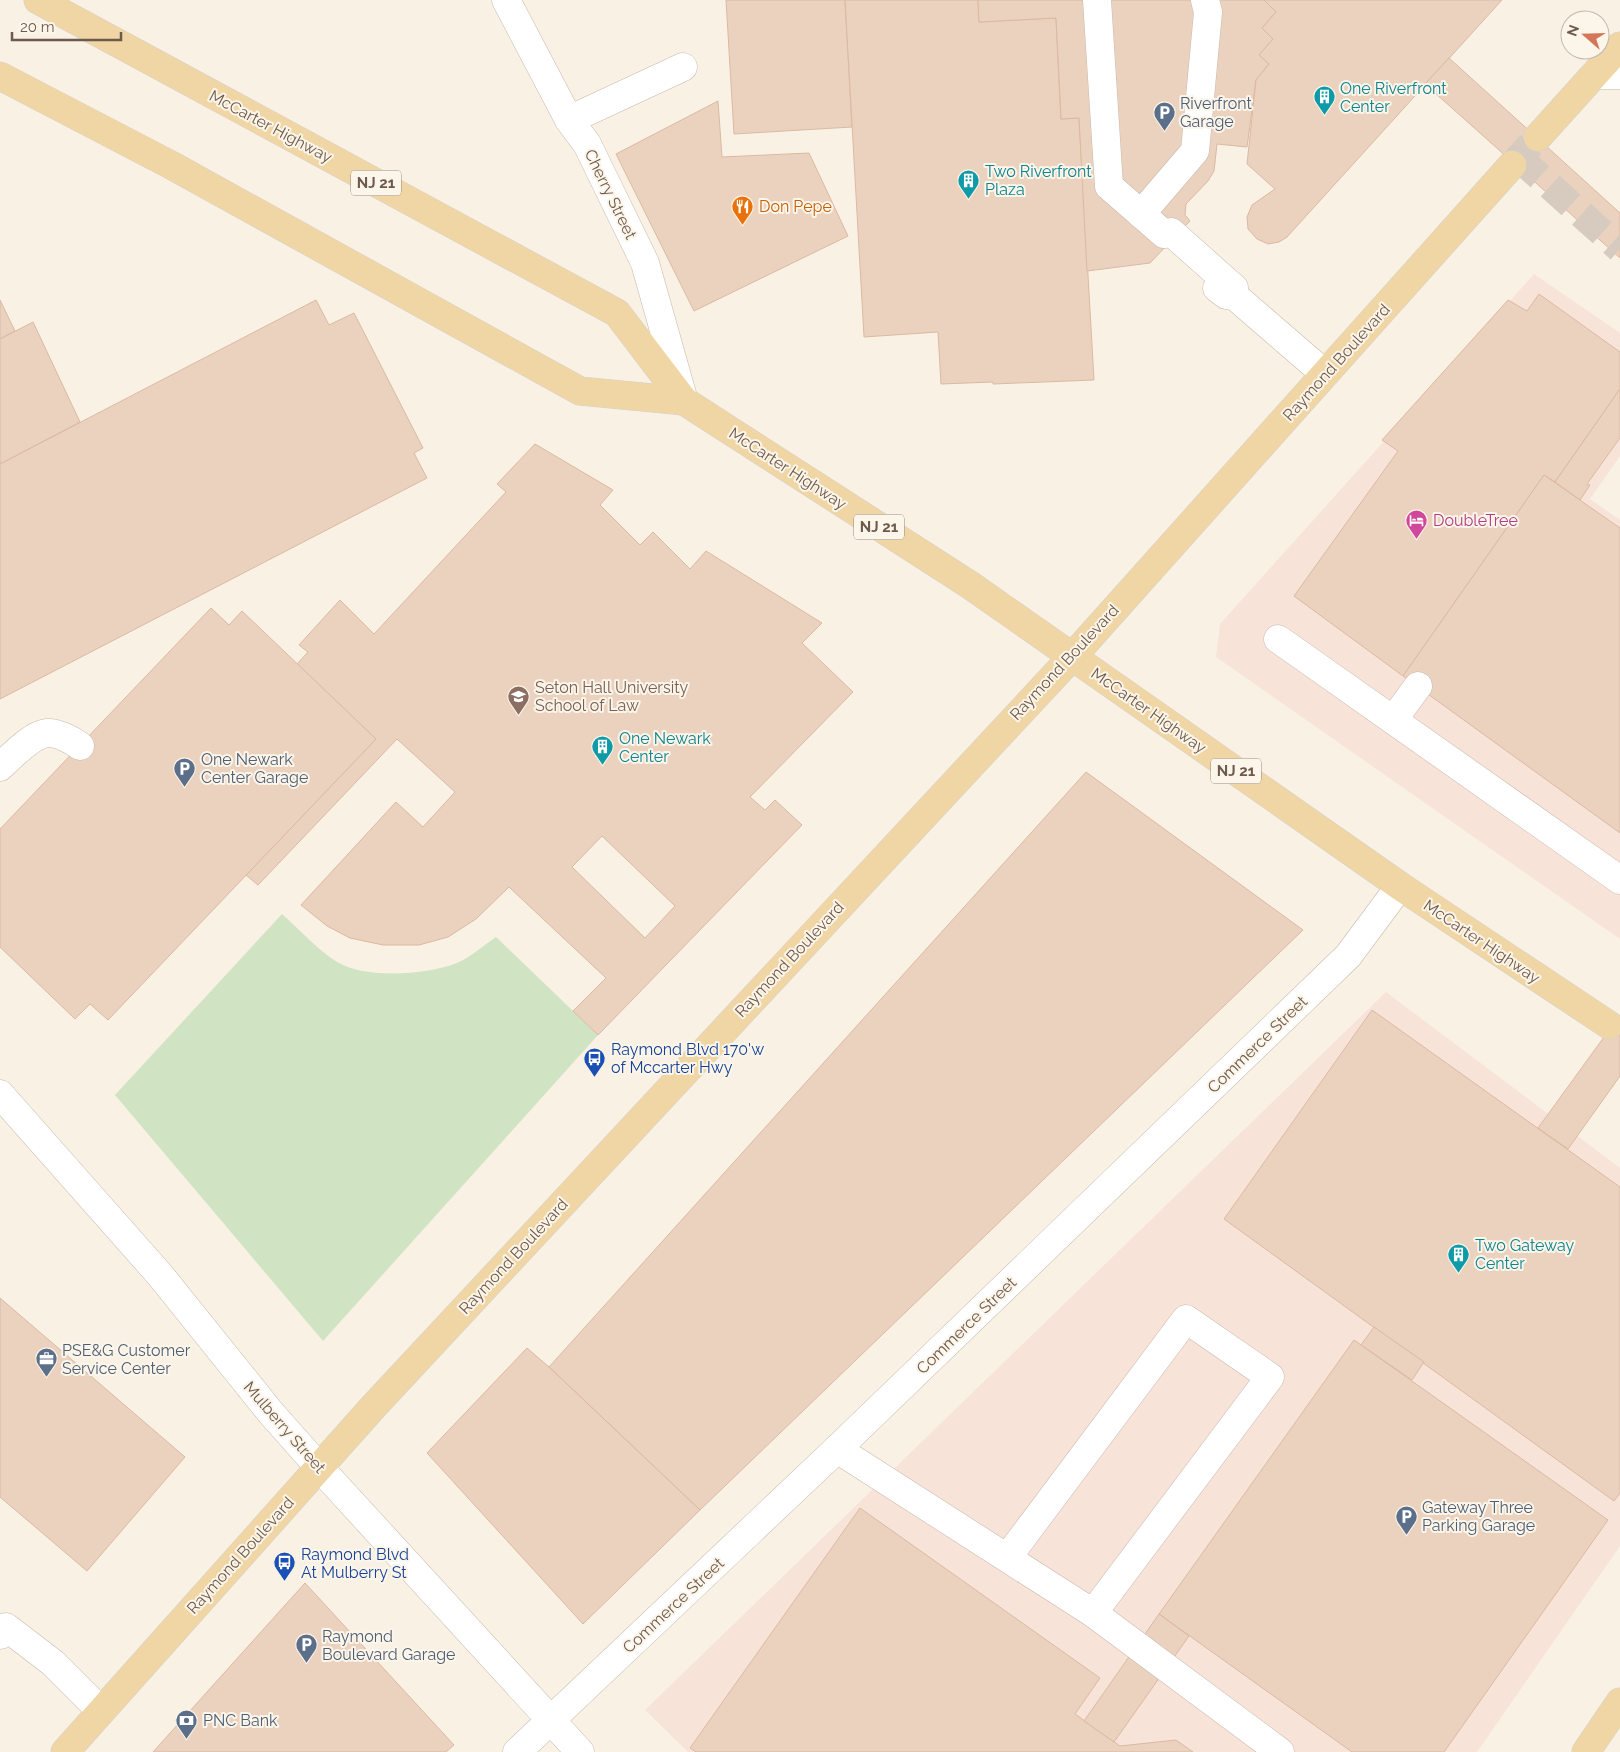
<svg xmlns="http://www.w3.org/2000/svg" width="1620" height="1752" font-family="Raleway,sans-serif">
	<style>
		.commercial { fill: #f8e3d9 }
		.green { fill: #d0e4c4 }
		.building { fill: #ebd2bf; stroke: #dbb9a1; fill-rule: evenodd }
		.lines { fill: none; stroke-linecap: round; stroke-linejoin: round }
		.minor-tunnel { stroke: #d6cbbe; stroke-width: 28; stroke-dasharray: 28 14; stroke-linecap: butt }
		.major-tunnel { stroke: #d6cbbe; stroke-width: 28; stroke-dasharray: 28 14; stroke-linecap: butt }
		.minor-casing { stroke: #c8b9ac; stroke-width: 29 }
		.major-casing { stroke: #d6d1cd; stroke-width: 29 }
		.minor { stroke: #fff; stroke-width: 28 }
		.major { stroke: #f0d6a4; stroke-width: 28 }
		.labels { text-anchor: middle; stroke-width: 4; stroke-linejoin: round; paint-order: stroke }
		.shield { fill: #fcf5e9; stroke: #99887c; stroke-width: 1 }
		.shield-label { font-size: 15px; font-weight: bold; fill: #6e5a4d }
		.culture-label { font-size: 16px; fill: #0d838f; stroke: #fcf5e9; text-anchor: start }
		.service-label { font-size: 16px; fill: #4e5e75; stroke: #fcf5e9; text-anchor: start }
		.street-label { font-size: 16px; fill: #6e5a4d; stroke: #fcf5e9 }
		.food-label { font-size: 16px; fill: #c56008; stroke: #fcf5e9; text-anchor: start }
		.hotel-label { font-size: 16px; fill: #b23c85; stroke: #fcf5e9; text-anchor: start }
		.education-label { font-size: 16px; fill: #785e54; stroke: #fcf5e9; text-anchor: start }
		.transit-label { font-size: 16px; fill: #164399; stroke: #fcf5e9; text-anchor: start }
	</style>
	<rect width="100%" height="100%" fill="#f9f1e4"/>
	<g class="commercial">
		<path d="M1534,274L1620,333V456L1590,499L1620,520V939L1216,657L1220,624Z"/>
		<path d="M1386,992L1620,1168V1546L1477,1752H688L645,1710Z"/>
	</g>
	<path class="green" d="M282,914C299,929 315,947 334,960C362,980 427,975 457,963C471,957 484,945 496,937L598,1035L323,1341L115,1095Z"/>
	<g class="building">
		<path d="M726,0H845L852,127L734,134Z"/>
		<path d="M845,0H978L979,22L1056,18L1061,119L1079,118L1094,380L993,384V382L941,384L938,332L864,337Z"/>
		<path d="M978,0H1264L1276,12L1262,28L1273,39L1259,55L1269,64L1256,80L1247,147L1217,144L1214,171L1208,181L1186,204L1185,215L1190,221L1150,263L1087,271L1079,118L1061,119L1056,18L979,22Z"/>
		<path d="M1264,0H1502L1287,237L1279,242L1268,244L1257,239L1248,229L1247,217L1252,205L1275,189L1247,164L1256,80L1269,64L1259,55L1273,39L1262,28L1276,12Z"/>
		<path d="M1449,58L1620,213V258L1425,84Z"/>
		<path d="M718,101L722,157L809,153L848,236L694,311L616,154Z"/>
		<path d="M1539,294L1620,352V389L1555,482L1544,475L1403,676L1294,596L1398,451L1382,440L1508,300L1527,311Z"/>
		<path d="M0,300L15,331L0,339Z"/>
		<path d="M316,300L329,325L354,313L423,448L414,453L427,478L0,699V464Z"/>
		<path d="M33,322L80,422L0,464V339Z"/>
		<path d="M1620,389V438L1587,484L1590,485L1580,500L1555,482Z"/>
		<path d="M535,444L613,490L600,505L640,545L653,532L690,569L706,551L822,623L802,643L853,692L750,797L765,810L775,800L802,825L598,1035L573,1011L606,978L509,887L476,919L448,937L419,945H383L350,938L327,926L301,905L396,802L423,827L455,792L397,739L258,885L246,875L376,739L297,664L308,652L299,645L340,600L374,634L506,492L497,484ZM602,836L675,906L645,938L572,867Z"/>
		<path d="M1544,475L1620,528V833L1403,676Z"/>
		<path d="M211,608L229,625L242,611L376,739L108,1020L90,1004L75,1019L0,947V829Z"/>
		<path d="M1086,772L1303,930L700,1510L549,1367Z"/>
		<path d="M1372,1010L1620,1187V1493L1614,1501L1224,1219Z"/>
		<path d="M1620,1015V1076L1568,1149L1538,1128Z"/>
		<path d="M0,1298L185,1457L87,1571L0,1497Z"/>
		<path d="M1374,1327L1424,1362L1412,1380L1361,1345Z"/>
		<path d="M1354,1340L1608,1520L1444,1752H1352L1159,1614Z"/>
		<path d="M527,1348L549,1367L700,1510L583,1624L427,1453Z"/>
		<path d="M860,1508L1100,1678L1075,1714L1120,1746L1176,1740L1193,1752H696L690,1748Z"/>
		<path d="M305,1583L454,1745L446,1752H153Z"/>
		<path d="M1159,1614L1189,1636L1114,1742L1084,1721Z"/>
	</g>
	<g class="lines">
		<path class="minor-tunnel" d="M1519,158L1620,249"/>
		<path class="major-tunnel" d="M1512,165L1538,137"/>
		<defs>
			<g id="minor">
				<path d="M506,0L569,120L587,144L645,263L684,401"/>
				<path d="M1097,0L1109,186L1164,234L1171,232L1234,288L1233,296"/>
				<path d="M1594,75H1620"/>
				<path d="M569,120L683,67"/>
				<path d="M1141,214L1195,151L1208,12L1205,0"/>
				<path d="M1217,288L1226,295L1233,296L1237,298L1325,374"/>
				<path d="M1278,639L1620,880"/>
				<path d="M1393,720L1418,686"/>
				<path d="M0,767C12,756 31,735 47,733C57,732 72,740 80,746"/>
				<path d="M0,1094L160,1275L271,1413L318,1466L580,1752"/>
				<path d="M837,1449L1007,1558L1186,1319L1270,1377L1093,1613L1007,1558"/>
				<path d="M1093,1613L1280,1752"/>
				<path d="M0,1635L6,1627L53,1663L101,1711"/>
				<path d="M517,1752L837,1449L1348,956L1400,886"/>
			</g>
			<g id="major">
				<path d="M38,0L617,313L684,401L970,585L1400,886L1609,1025"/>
				<path d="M0,76L171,165L580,391L684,401"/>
				<path d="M1538,137L1620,46"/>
				<path d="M65,1752L374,1406L1072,657L1512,165"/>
				<path d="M1586,1752L1620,1702"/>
			</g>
		</defs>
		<use href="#minor" class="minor-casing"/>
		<use href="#major" class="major-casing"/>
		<use href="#minor" class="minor"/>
		<use href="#major" class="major"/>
	</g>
	<defs>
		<symbol id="building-pin" viewBox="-11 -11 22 30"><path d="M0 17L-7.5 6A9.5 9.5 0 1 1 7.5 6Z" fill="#0f9aa8" stroke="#fcf5e9"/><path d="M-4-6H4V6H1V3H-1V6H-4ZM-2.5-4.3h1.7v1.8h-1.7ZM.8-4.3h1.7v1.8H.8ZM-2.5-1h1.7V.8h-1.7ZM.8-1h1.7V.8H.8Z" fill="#fff"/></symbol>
		<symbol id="parking-pin" viewBox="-11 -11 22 30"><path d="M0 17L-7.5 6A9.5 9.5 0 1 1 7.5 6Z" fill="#5c6f8a" stroke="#fcf5e9"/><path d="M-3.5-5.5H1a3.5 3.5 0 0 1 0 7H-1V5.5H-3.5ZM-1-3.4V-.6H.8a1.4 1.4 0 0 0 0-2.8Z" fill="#fff"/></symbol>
		<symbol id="restaurant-pin" viewBox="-11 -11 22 30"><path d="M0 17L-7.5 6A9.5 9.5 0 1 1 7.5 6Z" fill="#e8710a" stroke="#fcf5e9"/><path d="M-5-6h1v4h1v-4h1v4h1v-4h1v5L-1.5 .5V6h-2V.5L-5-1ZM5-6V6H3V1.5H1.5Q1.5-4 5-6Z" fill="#fff"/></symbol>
		<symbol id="hotel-pin" viewBox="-11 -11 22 30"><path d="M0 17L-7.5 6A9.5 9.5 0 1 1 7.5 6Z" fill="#d1479c" stroke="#fcf5e9"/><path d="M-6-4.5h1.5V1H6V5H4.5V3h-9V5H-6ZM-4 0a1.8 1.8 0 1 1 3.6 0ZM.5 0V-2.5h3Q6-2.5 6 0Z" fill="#fff"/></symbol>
		<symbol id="university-pin" viewBox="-11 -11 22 30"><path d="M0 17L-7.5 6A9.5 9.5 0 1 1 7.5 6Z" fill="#8d6e63" stroke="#fcf5e9"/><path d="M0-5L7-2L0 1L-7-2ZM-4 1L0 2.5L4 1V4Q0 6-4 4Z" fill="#fff"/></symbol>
		<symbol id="bus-pin" viewBox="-11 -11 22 30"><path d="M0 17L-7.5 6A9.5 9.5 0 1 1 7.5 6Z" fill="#1a4fb4" stroke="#fcf5e9"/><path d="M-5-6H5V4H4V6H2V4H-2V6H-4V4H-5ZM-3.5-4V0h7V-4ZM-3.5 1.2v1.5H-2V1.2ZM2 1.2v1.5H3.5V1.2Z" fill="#fff"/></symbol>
		<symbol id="office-pin" viewBox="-11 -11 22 30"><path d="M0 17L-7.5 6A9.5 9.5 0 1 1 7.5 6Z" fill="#5c6f8a" stroke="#fcf5e9"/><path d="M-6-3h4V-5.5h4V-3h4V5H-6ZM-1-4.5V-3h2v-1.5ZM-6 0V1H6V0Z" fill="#fff"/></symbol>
		<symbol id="bank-pin" viewBox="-11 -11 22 30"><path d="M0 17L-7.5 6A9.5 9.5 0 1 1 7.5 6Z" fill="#5c6f8a" stroke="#fcf5e9"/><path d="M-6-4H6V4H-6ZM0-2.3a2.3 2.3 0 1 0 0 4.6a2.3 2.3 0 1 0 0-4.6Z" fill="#fff"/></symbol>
	</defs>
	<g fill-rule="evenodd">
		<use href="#building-pin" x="1312" y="84" width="25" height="34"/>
		<use href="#parking-pin" x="1152" y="100" width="25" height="34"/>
		<use href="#building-pin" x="956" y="168" width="25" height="34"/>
		<use href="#restaurant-pin" x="730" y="194" width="25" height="34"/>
		<use href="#hotel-pin" x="1404" y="508" width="25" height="34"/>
		<use href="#university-pin" x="506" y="684" width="25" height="34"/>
		<use href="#building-pin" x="590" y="734" width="25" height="34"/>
		<use href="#parking-pin" x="172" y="756" width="25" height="34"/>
		<use href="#bus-pin" x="582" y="1046" width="25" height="34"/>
		<use href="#building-pin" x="1446" y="1242" width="25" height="34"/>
		<use href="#office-pin" x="34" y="1346" width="25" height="34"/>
		<use href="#parking-pin" x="1394" y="1504" width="25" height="34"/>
		<use href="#bus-pin" x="272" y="1550" width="25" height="34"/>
		<use href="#parking-pin" x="294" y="1632" width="25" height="34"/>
		<use href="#bank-pin" x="174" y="1708" width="25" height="34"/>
	</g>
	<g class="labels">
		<g class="shield">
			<rect x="351" y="170.5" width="50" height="25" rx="4"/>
			<rect x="854" y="514.5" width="50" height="25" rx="4"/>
			<rect x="1211" y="758.5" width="50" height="25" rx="4"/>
		</g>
		<g class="shield-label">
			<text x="376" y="188">NJ 21</text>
			<text x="879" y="532">NJ 21</text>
			<text x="1236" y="776">NJ 21</text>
		</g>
		<g class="culture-label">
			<text x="1340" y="94">One Riverfront<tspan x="1340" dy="18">Center</tspan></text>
			<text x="985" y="177">Two Riverfront<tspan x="985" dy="18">Plaza</tspan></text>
			<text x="619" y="744">One Newark<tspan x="619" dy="18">Center</tspan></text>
			<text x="1475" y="1251">Two Gateway<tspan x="1475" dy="18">Center</tspan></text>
		</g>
		<g class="service-label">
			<text x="1180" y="109">Riverfront<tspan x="1180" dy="18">Garage</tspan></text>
			<text x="201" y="765">One Newark<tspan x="201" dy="18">Center Garage</tspan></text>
			<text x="62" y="1356">PSE&amp;G Customer<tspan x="62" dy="18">Service Center</tspan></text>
			<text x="1422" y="1513">Gateway Three<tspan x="1422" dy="18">Parking Garage</tspan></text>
			<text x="322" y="1642">Raymond<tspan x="322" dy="18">Boulevard Garage</tspan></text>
			<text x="203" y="1726">PNC Bank</text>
		</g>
		<g class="street-label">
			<text transform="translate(271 126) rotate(28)" y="6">McCarter Highway</text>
			<text transform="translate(611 194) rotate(64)" y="6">Cherry Street</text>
			<text transform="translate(1336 362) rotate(-48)" y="6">Raymond Boulevard</text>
			<text transform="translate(788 468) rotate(33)" y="6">McCarter Highway</text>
			<text transform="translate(1064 662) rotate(-47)" y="6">Raymond Boulevard</text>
			<text transform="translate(1149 710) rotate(35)" y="6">McCarter Highway</text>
			<text transform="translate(1482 941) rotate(34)" y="6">McCarter Highway</text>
			<text transform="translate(789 959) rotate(-47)" y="6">Raymond Boulevard</text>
			<text transform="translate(1257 1044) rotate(-44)" y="6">Commerce Street</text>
			<text transform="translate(513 1256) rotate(-47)" y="6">Raymond Boulevard</text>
			<text transform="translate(966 1325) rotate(-44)" y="6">Commerce Street</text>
			<text transform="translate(285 1427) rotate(49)" y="6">Mulberry Street</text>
			<text transform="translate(240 1555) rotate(-48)" y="6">Raymond Boulevard</text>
			<text transform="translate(673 1605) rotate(-43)" y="6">Commerce Street</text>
		</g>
		<g class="food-label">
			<text x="759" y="212">Don Pepe</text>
		</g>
		<g class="hotel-label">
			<text x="1433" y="526">DoubleTree</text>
		</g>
		<g class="education-label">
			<text x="535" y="693">Seton Hall University<tspan x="535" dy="18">School of Law</tspan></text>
		</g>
		<g class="transit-label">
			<text x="611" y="1055">Raymond Blvd 170'w<tspan x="611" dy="18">of Mccarter Hwy</tspan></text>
			<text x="301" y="1560">Raymond Blvd<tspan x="301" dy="18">At Mulberry St</tspan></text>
		</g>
	</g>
	<g transform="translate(1585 35) rotate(290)"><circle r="24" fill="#fcf5e9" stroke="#c3b7ab"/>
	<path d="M0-4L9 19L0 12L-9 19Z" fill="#d47758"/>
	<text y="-8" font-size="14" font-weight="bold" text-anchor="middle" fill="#6e5a4d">N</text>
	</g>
	<path d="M12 32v8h109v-8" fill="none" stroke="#6e5a4d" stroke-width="2.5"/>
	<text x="20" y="32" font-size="15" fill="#6e5a4d" stroke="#fcf5e9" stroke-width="4" paint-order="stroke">20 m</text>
</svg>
